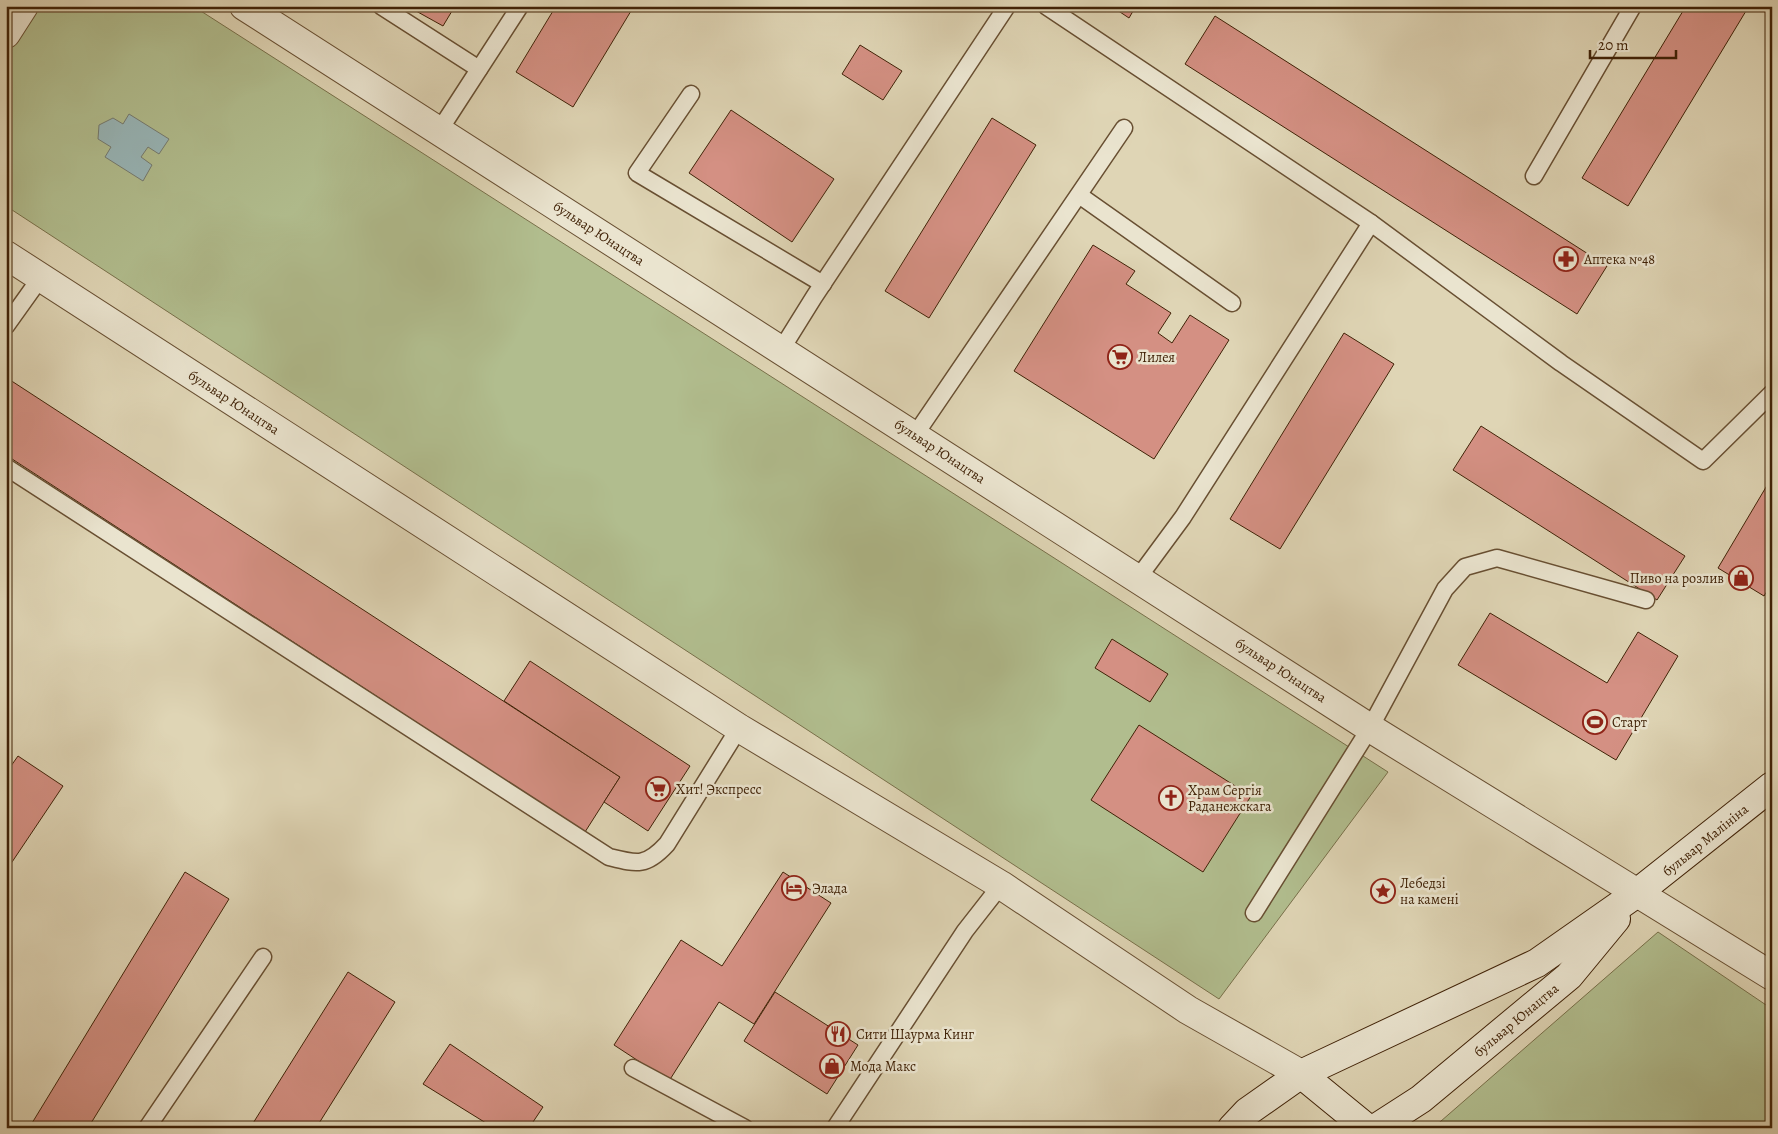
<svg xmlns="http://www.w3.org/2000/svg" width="1778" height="1134" font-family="Alegreya,serif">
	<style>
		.green { fill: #b1bd8e; stroke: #78704a }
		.water { fill: #98b6b8; stroke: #757b71 }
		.building { fill: #d49083; stroke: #402207 }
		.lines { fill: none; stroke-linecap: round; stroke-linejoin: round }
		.service-casing { stroke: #684f32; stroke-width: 19 }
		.minor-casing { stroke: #684f32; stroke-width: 30 }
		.tertiary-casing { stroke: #684f32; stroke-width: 30 }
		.secondary-casing { stroke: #402207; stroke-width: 30 }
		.service { stroke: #eae4cf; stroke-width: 16 }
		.minor { stroke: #eae4cf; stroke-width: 28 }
		.tertiary { stroke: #eae4cf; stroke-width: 28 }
		.secondary { stroke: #eae4cf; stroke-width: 28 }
		.labels { text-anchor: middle; stroke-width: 5; stroke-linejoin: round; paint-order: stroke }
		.street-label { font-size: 14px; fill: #402207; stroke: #eae4cf }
		.poi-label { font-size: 14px; fill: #402207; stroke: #eae4cf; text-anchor: start }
	</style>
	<rect width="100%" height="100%" fill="#dfd5b5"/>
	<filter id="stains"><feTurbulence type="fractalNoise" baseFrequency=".004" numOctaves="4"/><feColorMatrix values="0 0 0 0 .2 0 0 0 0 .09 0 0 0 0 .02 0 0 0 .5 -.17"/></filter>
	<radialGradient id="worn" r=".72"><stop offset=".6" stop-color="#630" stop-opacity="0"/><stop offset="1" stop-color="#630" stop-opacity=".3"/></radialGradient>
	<g class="green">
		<path d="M6,6H193L1388,772L1219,999L6,206Z"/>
		<path d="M1658,932L1772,1009V1128H1433Z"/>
	</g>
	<path class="water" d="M129,114L169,139L159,154L148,147L141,157L152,165L143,181L105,157L111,147L98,139L99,125L113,118L123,124Z"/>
	<g class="building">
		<path d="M407,6H455L443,26Z"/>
		<path d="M556,6H634L573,107L516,72Z"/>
		<path d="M1111,6H1136L1129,18Z"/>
		<path d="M1686,6H1749L1628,206L1582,178Z"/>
		<path d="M1215,16L1607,266L1577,314L1185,64Z"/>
		<path d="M860,45L902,71L883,100L842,74Z"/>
		<path d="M731,110L834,179L792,242L689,173Z"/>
		<path d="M992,118L1036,145L929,318L885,291Z"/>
		<path d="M1093,245L1135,271L1126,284L1171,313L1158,333L1172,343L1190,315L1229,340L1154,459L1014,371Z"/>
		<path d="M1344,333L1394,364L1280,549L1230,519Z"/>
		<path d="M7,378L620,777L585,832L6,455Z"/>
		<path d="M1481,426L1685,556L1657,600L1453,470Z"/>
		<path d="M1772,477V583L1764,596L1718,568Z"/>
		<path d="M1490,613L1607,683L1638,632L1678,656L1616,760L1458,665Z"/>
		<path d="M1112,639L1168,674L1150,702L1095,668Z"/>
		<path d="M530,661L690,766L648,831L604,802L620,777L504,701Z"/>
		<path d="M1139,725L1251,796L1203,872L1091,800Z"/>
		<path d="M18,756L63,786L6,871V773Z"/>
		<path d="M185,872L229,899L88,1128H29Z"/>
		<path d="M783,872L831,903L754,1024L719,1002L669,1081L614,1045L681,940L722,966Z"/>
		<path d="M348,972L395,1002L316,1128H250Z"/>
		<path d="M775,992L858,1045L827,1094L744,1041Z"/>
		<path d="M450,1044L543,1107L529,1128H494L423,1084Z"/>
	</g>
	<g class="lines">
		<defs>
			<g id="service">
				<path d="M381,6L479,69"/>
				<path d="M1046,6L1371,223L1561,363L1703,461L1772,393"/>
				<path d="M691,94L637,173L823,284"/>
				<path d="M439,131L520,6"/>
				<path d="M1534,176L1633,6"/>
				<path d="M1079,195L1232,303"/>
				<path d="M6,326L41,277"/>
				<path d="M781,350L814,297L1007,6"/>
				<path d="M915,435L1124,128"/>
				<path d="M6,467L609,857C637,864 646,867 667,844L739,728"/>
				<path d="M1138,578L1183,517L1371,223"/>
				<path d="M1254,913L1370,728L1445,589L1465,567L1497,558L1646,600"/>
				<path d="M633,1068L745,1128"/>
				<path d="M147,1128L263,957"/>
				<path d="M835,1128L965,931L1001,885"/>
			</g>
			<path id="minor" d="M6,34L24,6"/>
			<g id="tertiary">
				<path d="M244,6L1370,728L1772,976"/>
				<path d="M6,255L739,728L1001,885L1188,1010L1301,1074"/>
			</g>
			<g id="secondary">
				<path d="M1301,1074L1367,1128"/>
				<path d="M1232,1128L1247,1112L1301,1074L1537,963L1637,893L1772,786"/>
				<path d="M1376,1128L1421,1099L1569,976L1616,919"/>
			</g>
		</defs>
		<use href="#service" class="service-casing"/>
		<use href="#minor" class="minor-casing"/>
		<use href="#tertiary" class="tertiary-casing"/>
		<use href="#secondary" class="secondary-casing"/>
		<use href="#service" class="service"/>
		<use href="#minor" class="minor"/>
		<use href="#tertiary" class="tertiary"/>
		<use href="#secondary" class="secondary"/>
	</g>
	<defs>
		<symbol id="pharmacy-ring" viewBox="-11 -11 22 22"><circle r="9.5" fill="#eae4cf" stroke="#8f2418" stroke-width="1.5"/><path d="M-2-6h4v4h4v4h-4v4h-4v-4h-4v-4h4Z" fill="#8f2418"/></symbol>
		<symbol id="supermarket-ring" viewBox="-11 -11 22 22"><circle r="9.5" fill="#eae4cf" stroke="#8f2418" stroke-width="1.5"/><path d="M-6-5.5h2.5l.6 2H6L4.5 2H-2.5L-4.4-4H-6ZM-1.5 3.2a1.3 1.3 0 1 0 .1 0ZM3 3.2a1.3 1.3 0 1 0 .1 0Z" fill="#8f2418"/></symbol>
		<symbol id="shop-ring" viewBox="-11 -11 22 22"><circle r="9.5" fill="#eae4cf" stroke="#8f2418" stroke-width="1.5"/><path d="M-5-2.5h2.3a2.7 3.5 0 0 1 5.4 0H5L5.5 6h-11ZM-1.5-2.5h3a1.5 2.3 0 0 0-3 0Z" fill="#8f2418"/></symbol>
		<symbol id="stadium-ring" viewBox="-11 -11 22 22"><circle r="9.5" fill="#eae4cf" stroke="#8f2418" stroke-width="1.5"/><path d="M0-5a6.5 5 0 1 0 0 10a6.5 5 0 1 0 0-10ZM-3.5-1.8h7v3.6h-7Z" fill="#8f2418"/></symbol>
		<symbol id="church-ring" viewBox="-11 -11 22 22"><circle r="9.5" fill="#eae4cf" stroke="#8f2418" stroke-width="1.5"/><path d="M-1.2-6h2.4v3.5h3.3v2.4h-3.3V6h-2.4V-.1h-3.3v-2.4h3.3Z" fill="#8f2418"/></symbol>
		<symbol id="hotel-ring" viewBox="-11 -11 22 22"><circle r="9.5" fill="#eae4cf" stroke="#8f2418" stroke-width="1.5"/><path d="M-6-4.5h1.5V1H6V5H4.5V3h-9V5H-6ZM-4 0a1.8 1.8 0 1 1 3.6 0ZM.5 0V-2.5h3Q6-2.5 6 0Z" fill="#8f2418"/></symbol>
		<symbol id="sight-ring" viewBox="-11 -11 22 22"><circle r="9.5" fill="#eae4cf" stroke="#8f2418" stroke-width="1.5"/><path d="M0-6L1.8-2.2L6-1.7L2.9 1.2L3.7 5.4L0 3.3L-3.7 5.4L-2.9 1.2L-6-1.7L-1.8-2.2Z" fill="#8f2418"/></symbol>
		<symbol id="restaurant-ring" viewBox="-11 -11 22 22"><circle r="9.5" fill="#eae4cf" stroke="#8f2418" stroke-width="1.5"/><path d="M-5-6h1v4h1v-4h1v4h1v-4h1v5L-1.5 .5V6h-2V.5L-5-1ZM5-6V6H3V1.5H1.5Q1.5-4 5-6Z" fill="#8f2418"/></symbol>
	</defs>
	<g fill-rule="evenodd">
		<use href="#pharmacy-ring" x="1552" y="245" width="28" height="28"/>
		<use href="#supermarket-ring" x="1106" y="343" width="28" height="28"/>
		<use href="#shop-ring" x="1727" y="564" width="28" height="28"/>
		<use href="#stadium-ring" x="1581" y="708" width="28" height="28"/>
		<use href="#supermarket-ring" x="644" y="775" width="28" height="28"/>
		<use href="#church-ring" x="1157" y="784" width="28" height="28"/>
		<use href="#hotel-ring" x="780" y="874" width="28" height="28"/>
		<use href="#sight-ring" x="1369" y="877" width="28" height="28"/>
		<use href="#restaurant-ring" x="824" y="1020" width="28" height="28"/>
		<use href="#shop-ring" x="818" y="1052" width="28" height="28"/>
	</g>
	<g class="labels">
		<g class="street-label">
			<text transform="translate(599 233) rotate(33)" y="5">бульвар Юнацтва</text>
			<text transform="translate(234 402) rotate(33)" y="5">бульвар Юнацтва</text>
			<text transform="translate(940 451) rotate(33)" y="5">бульвар Юнацтва</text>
			<text transform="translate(1281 670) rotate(33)" y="5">бульвар Юнацтва</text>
			<text transform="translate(1705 840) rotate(-39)" y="5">бульвар Малініна</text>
			<text transform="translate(1516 1020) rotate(-40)" y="5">бульвар Юнацтва</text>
		</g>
		<g class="poi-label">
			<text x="1584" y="264">Аптека №48</text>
			<text x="1138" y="362">Лилея</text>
			<text x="1724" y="583" text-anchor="end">Пиво на розлив</text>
			<text x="1612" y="727">Старт</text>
			<text x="676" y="794">Хит! Экспресс</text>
			<text x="1188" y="795">Храм Сергія<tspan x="1188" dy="16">Раданежскага</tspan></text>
			<text x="1400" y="888">Лебедзі<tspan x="1400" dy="16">на камені</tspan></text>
			<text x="812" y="893">Элада</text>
			<text x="856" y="1039">Сити Шаурма Кинг</text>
			<text x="850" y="1071">Мода Макс</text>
		</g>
	</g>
	<rect width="1778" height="1134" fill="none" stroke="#dfd5b5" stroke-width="25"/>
	<rect x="8" y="8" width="1763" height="1119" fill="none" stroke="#402207" stroke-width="2.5"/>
	<rect x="12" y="12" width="1753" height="1109" fill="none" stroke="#402207"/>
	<path d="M1590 50v8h86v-8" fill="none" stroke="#402207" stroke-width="2.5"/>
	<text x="1598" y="50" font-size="15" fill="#402207" stroke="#eae4cf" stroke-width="4" paint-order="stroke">20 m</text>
	<rect width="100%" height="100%" filter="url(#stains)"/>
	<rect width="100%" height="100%" fill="url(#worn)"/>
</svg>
